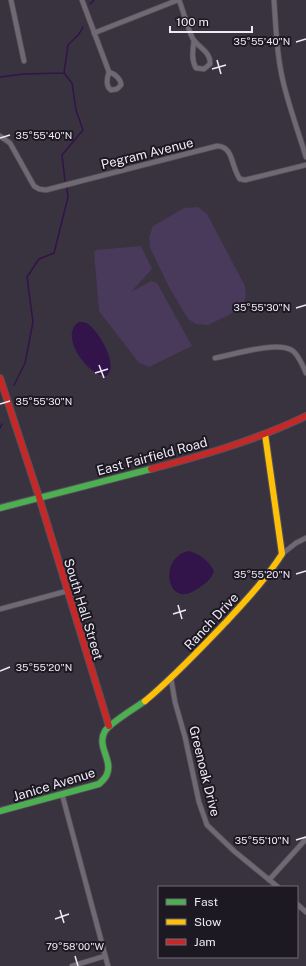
<svg xmlns="http://www.w3.org/2000/svg" width="306" height="966" font-family="'Public Sans',sans-serif">
	<style>
		.green { fill: #49395b }
		.water { fill: #32134a }
		.lines { fill: none; stroke-linecap: round; stroke-linejoin: round }
		.stream { stroke: #32134a; stroke-width: 1.5 }
		.street-casing { stroke: #56515c; stroke-width: 6 }
		.fast-casing { stroke: #56515c; stroke-width: 8 }
		.slow-casing { stroke: #56515c; stroke-width: 8 }
		.jam-casing { stroke: #56515c; stroke-width: 8 }
		.street { stroke: #6e6973; stroke-width: 4.5 }
		.fast { stroke: #4caf50; stroke-width: 6 }
		.slow { stroke: #ffc107; stroke-width: 6 }
		.jam { stroke: #c62828; stroke-width: 6 }
		.ticks { fill: none; stroke: #efe9f7; stroke-width: 1.5 }
		.labels { text-anchor: middle; stroke-width: 4; stroke-linejoin: round; paint-order: stroke }
		.street-label { font-size: 13px; fill: #efe9f7; stroke: #1d1922 }
		.ticks-label { font-size: 10px; text-anchor: middle; fill: #efe9f7; stroke: #1d1922; stroke-width: 4; stroke-linejoin: round; paint-order: stroke }
	</style>
	<rect width="100%" height="100%" fill="#38333e"/>
	<g class="green">
		<path d="M198,207L207,214L245,286L246,296L243,305L229,315L208,325L196,324L188,319L169,287L150,248L149,237L153,226L184,208Z"/>
		<path d="M141,246L152,269L131,292L151,281L157,283L192,346L149,367L139,363L99,311L94,252L96,250Z"/>
	</g>
	<g class="water">
		<path d="M79,322C82,322 85,322 88,324C99,331 120,367 106,376C88,376 58,335 79,322Z"/>
		<path d="M189,551C201,555 208,560 214,571C211,580 205,584 197,589C166,611 158,556 189,551Z"/>
	</g>
	<g class="lines">
		<g class="stream">
			<path d="M90,4L94,0"/>
			<path d="M64,73L72,83L76,110L83,130L62,155L65,181"/>
			<path d="M0,77L24,74L64,73L68,45L79,34L83,27"/>
			<path d="M14,385L25,363L33,322L27,277L39,259L54,253L68,197L67,188"/>
			<path d="M0,428L2,424"/>
		</g>
		<defs>
			<g id="street">
				<path d="M11,0L24,61"/>
				<path d="M82,0L109,72C107,78 105,86 111,90L117,89L121,85C121,79 115,74 109,72"/>
				<path d="M179,0C184,13 187,27 193,39C199,48 211,52 210,64L204,69L196,68C191,60 193,49 194,40"/>
				<path d="M274,0C276,30 277,60 285,89C291,112 299,134 306,157"/>
				<path d="M94,33L178,0"/>
				<path d="M0,136L10,143L34,186L39,189L46,190L217,146C234,146 231,168 240,179L245,180L306,165"/>
				<path d="M215,358C233,355 278,340 293,351C299,356 303,366 306,373"/>
				<path d="M282,554L296,543L306,538"/>
				<path d="M0,609L67,591"/>
				<path d="M171,678L175,702L185,737L199,802L207,825L234,851L278,887"/>
				<path d="M62,794L108,966"/>
				<path d="M269,880L306,839"/>
				<path d="M297,904L306,912"/>
				<path d="M72,966L105,956"/>
			</g>
			<g id="fast">
				<path d="M0,508L151,469"/>
				<path d="M0,811L99,784C102,781 106,778 107,774C113,760 96,746 105,731C110,723 135,708 145,701"/>
			</g>
			<path id="slow" d="M145,701C174,677 200,649 226,622C246,600 266,579 282,554L265,434"/>
			<g id="jam">
				<path d="M0,378L39,497L109,726"/>
				<path d="M151,469C205,455 256,440 306,416"/>
			</g>
		</defs>
		<use href="#street" class="street-casing"/>
		<use href="#fast" class="fast-casing"/>
		<use href="#slow" class="slow-casing"/>
		<use href="#jam" class="jam-casing"/>
		<use href="#street" class="street"/>
		<use href="#fast" class="fast"/>
		<use href="#slow" class="slow"/>
		<use href="#jam" class="jam"/>
	</g>
	<path class="ticks" d="M296,42L306,39M217,60L221,74M212,69L226,65M0,138L10,135M296,308L306,305M99,365L104,378M95,373L108,369M0,404L10,401M296,574L306,571M178,605L182,619M173,614L186,610M0,671L10,667M296,840L306,837M60,910L64,923M55,919L69,914M75,956L78,966"/>
	<g class="labels">
		<g class="street-label">
			<text transform="translate(147 153) rotate(-14)" y="5">Pegram Avenue</text>
			<text transform="translate(152 456) rotate(-15)" y="5">East Fairfield Road</text>
			<text transform="translate(84 609) rotate(73)" y="5">South Hall Street</text>
			<text transform="translate(211 621) rotate(-47)" y="5">Ranch Drive</text>
			<text transform="translate(205 771) rotate(76)" y="5">Greenoak Drive</text>
			<text transform="translate(54 784) rotate(-17)" y="5">Janice Avenue</text>
		</g>
	</g>
	<g class="ticks-label">
		<text x="262" y="45">35°55'40"N</text>
		<text x="44" y="139">35°55'40"N</text>
		<text x="262" y="311">35°55'30"N</text>
		<text x="44" y="405">35°55'30"N</text>
		<text x="262" y="578">35°55'20"N</text>
		<text x="44" y="671">35°55'20"N</text>
		<text x="262" y="844">35°55'10"N</text>
		<text x="75" y="950">79°58'00"W</text>
	</g>
	<rect x="158" y="886" width="140" height="72" fill="#1d1922" stroke="#716c77"/>
	<rect x="166" y="899" width="20" height="6" fill="#4caf50" stroke="#716c77"/>
	<text x="194" y="906" font-size="12" fill="#efe9f7">Fast</text>
	<rect x="166" y="919" width="20" height="6" fill="#ffc107" stroke="#716c77"/>
	<text x="194" y="926" font-size="12" fill="#efe9f7">Slow</text>
	<rect x="166" y="939" width="20" height="6" fill="#c62828" stroke="#716c77"/>
	<text x="194" y="946" font-size="12" fill="#efe9f7">Jam</text>
	<path d="M170 26v6h82v-6" fill="none" stroke="#efe9f7" stroke-width="2"/>
	<text x="176" y="26" font-size="12" fill="#efe9f7" stroke="#1d1922" stroke-width="3" paint-order="stroke">100 m</text>
</svg>
